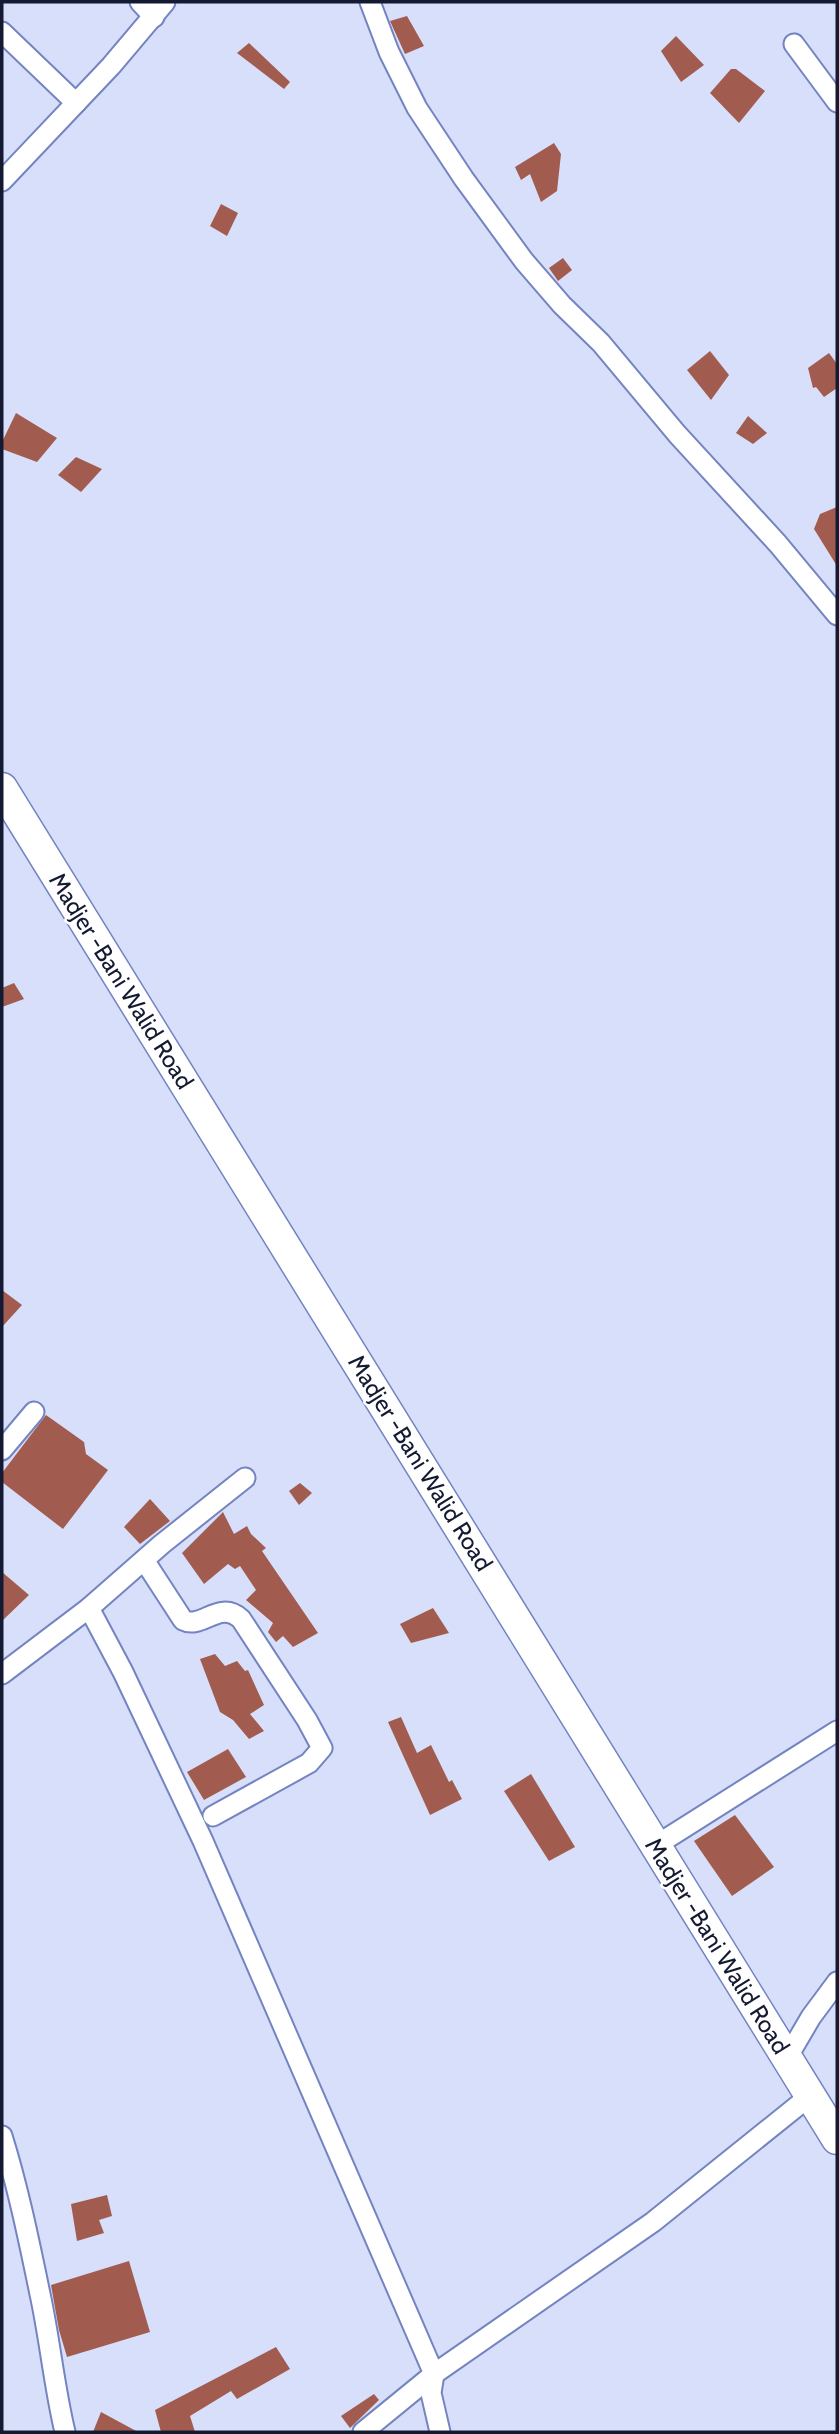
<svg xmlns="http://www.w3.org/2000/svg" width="839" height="2434" font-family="Cabin,sans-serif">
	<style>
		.building { fill: #a25c4f }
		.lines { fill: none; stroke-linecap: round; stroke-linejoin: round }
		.minor-casing { stroke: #7384c1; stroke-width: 23 }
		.highway-casing { stroke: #7384c1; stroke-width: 33 }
		.minor { stroke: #fff; stroke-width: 19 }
		.highway { stroke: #fff; stroke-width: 30 }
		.labels { text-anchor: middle; stroke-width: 5; stroke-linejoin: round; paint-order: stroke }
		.street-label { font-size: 24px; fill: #141a32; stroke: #fff }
	</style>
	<rect width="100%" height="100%" fill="#d7dffa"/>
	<g class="building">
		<path d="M407,16L424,46L405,54L390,21Z"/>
		<path d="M676,36L704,65L681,82L661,51Z"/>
		<path d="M249,43L290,82L284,89L237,53Z"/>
		<path d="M731,69H736L765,91L739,123L710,93Z"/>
		<path d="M554,143L561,154L557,191L541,202L530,174L521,180L515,167Z"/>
		<path d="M221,204L238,213L227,236L210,226Z"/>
		<path d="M563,258L572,270L558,281L549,268Z"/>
		<path d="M710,351L729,375L711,400L687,370Z"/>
		<path d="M829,353L837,364V388L824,397L816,387L813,388L808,368Z"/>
		<path d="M16,413L57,438L37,462L2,449V442Z"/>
		<path d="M748,416L767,433L753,444L736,433Z"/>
		<path d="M76,457L102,469L81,492L58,475Z"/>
		<path d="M837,507V566L814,529L820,514Z"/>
		<path d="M14,983L24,999L2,1007V988Z"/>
		<path d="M2,1290L22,1305L2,1327Z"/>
		<path d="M46,1415L84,1442L86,1454L108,1470L63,1529L2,1482V1473Z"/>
		<path d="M300,1483L312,1493L299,1505L289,1491Z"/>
		<path d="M150,1499L170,1521L140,1544L124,1527Z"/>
		<path d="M223,1512L234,1534L247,1526L251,1534L266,1548L262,1551L318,1633L293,1647L283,1636L276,1642L268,1632L273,1623L246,1600L256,1590L240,1566L235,1569L228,1564L204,1584L182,1553Z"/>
		<path d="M2,1572L29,1595L2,1621Z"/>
		<path d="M433,1608L449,1633L411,1643L400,1624Z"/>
		<path d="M215,1654L225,1666L237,1661L245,1671L248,1670L264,1705L250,1714L264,1731L249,1739L233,1720L220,1712L200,1659Z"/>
		<path d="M401,1717L417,1753L431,1745L449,1782L452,1780L462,1799L430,1815L388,1722Z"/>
		<path d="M228,1749L246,1777L204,1800L187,1772Z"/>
		<path d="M531,1774L575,1847L549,1861L504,1791Z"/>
		<path d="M735,1815L774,1867L732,1896L694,1841Z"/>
		<path d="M107,2195L112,2216L99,2220L104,2233L77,2241L71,2204Z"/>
		<path d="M129,2261L150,2332L67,2357L59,2330L51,2285Z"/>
		<path d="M276,2347L290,2369L237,2399L231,2391L190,2416L195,2432H161L155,2410Z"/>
		<path d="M374,2394L379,2400L350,2428L341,2416Z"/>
		<path d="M101,2412L138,2432H93Z"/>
	</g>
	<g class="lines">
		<defs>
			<g id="minor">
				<path d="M140,2L154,17"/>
				<path d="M370,2L389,52L417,108L464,179L524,261L562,305L601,343L677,434L778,544L837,615"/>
				<path d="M2,32L76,103"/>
				<path d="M794,44L837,102"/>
				<path d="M2,181L111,66L165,2"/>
				<path d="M2,1450L34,1412"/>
				<path d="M144,1560L183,1620C202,1630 219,1599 241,1619L307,1720L322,1748L309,1763L213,1816"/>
				<path d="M89,1608L162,1544L245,1478"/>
				<path d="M2,1674L89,1608L123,1672L203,1841L434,2374L431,2393L440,2432"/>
				<path d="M655,1846L837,1731"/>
				<path d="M787,2058L811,2017L837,1982"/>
				<path d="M2,2136C18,2187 29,2241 40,2294C50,2340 54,2386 65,2432"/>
				<path d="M363,2432L434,2374L653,2222L811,2095"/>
			</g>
			<path id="highway" d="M2,788L837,2139"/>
		</defs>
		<use href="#minor" class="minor-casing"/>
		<use href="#highway" class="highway-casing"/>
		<use href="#minor" class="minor"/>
		<use href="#highway" class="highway"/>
	</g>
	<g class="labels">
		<g class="street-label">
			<text transform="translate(121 981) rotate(58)" y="8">Madjer -Bani Walid Road</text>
			<text transform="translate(420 1463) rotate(58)" y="8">Madjer -Bani Walid Road</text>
			<text transform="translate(717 1946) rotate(58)" y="8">Madjer -Bani Walid Road</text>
		</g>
	</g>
	<rect width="839" height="2434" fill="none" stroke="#141a32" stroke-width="7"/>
</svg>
